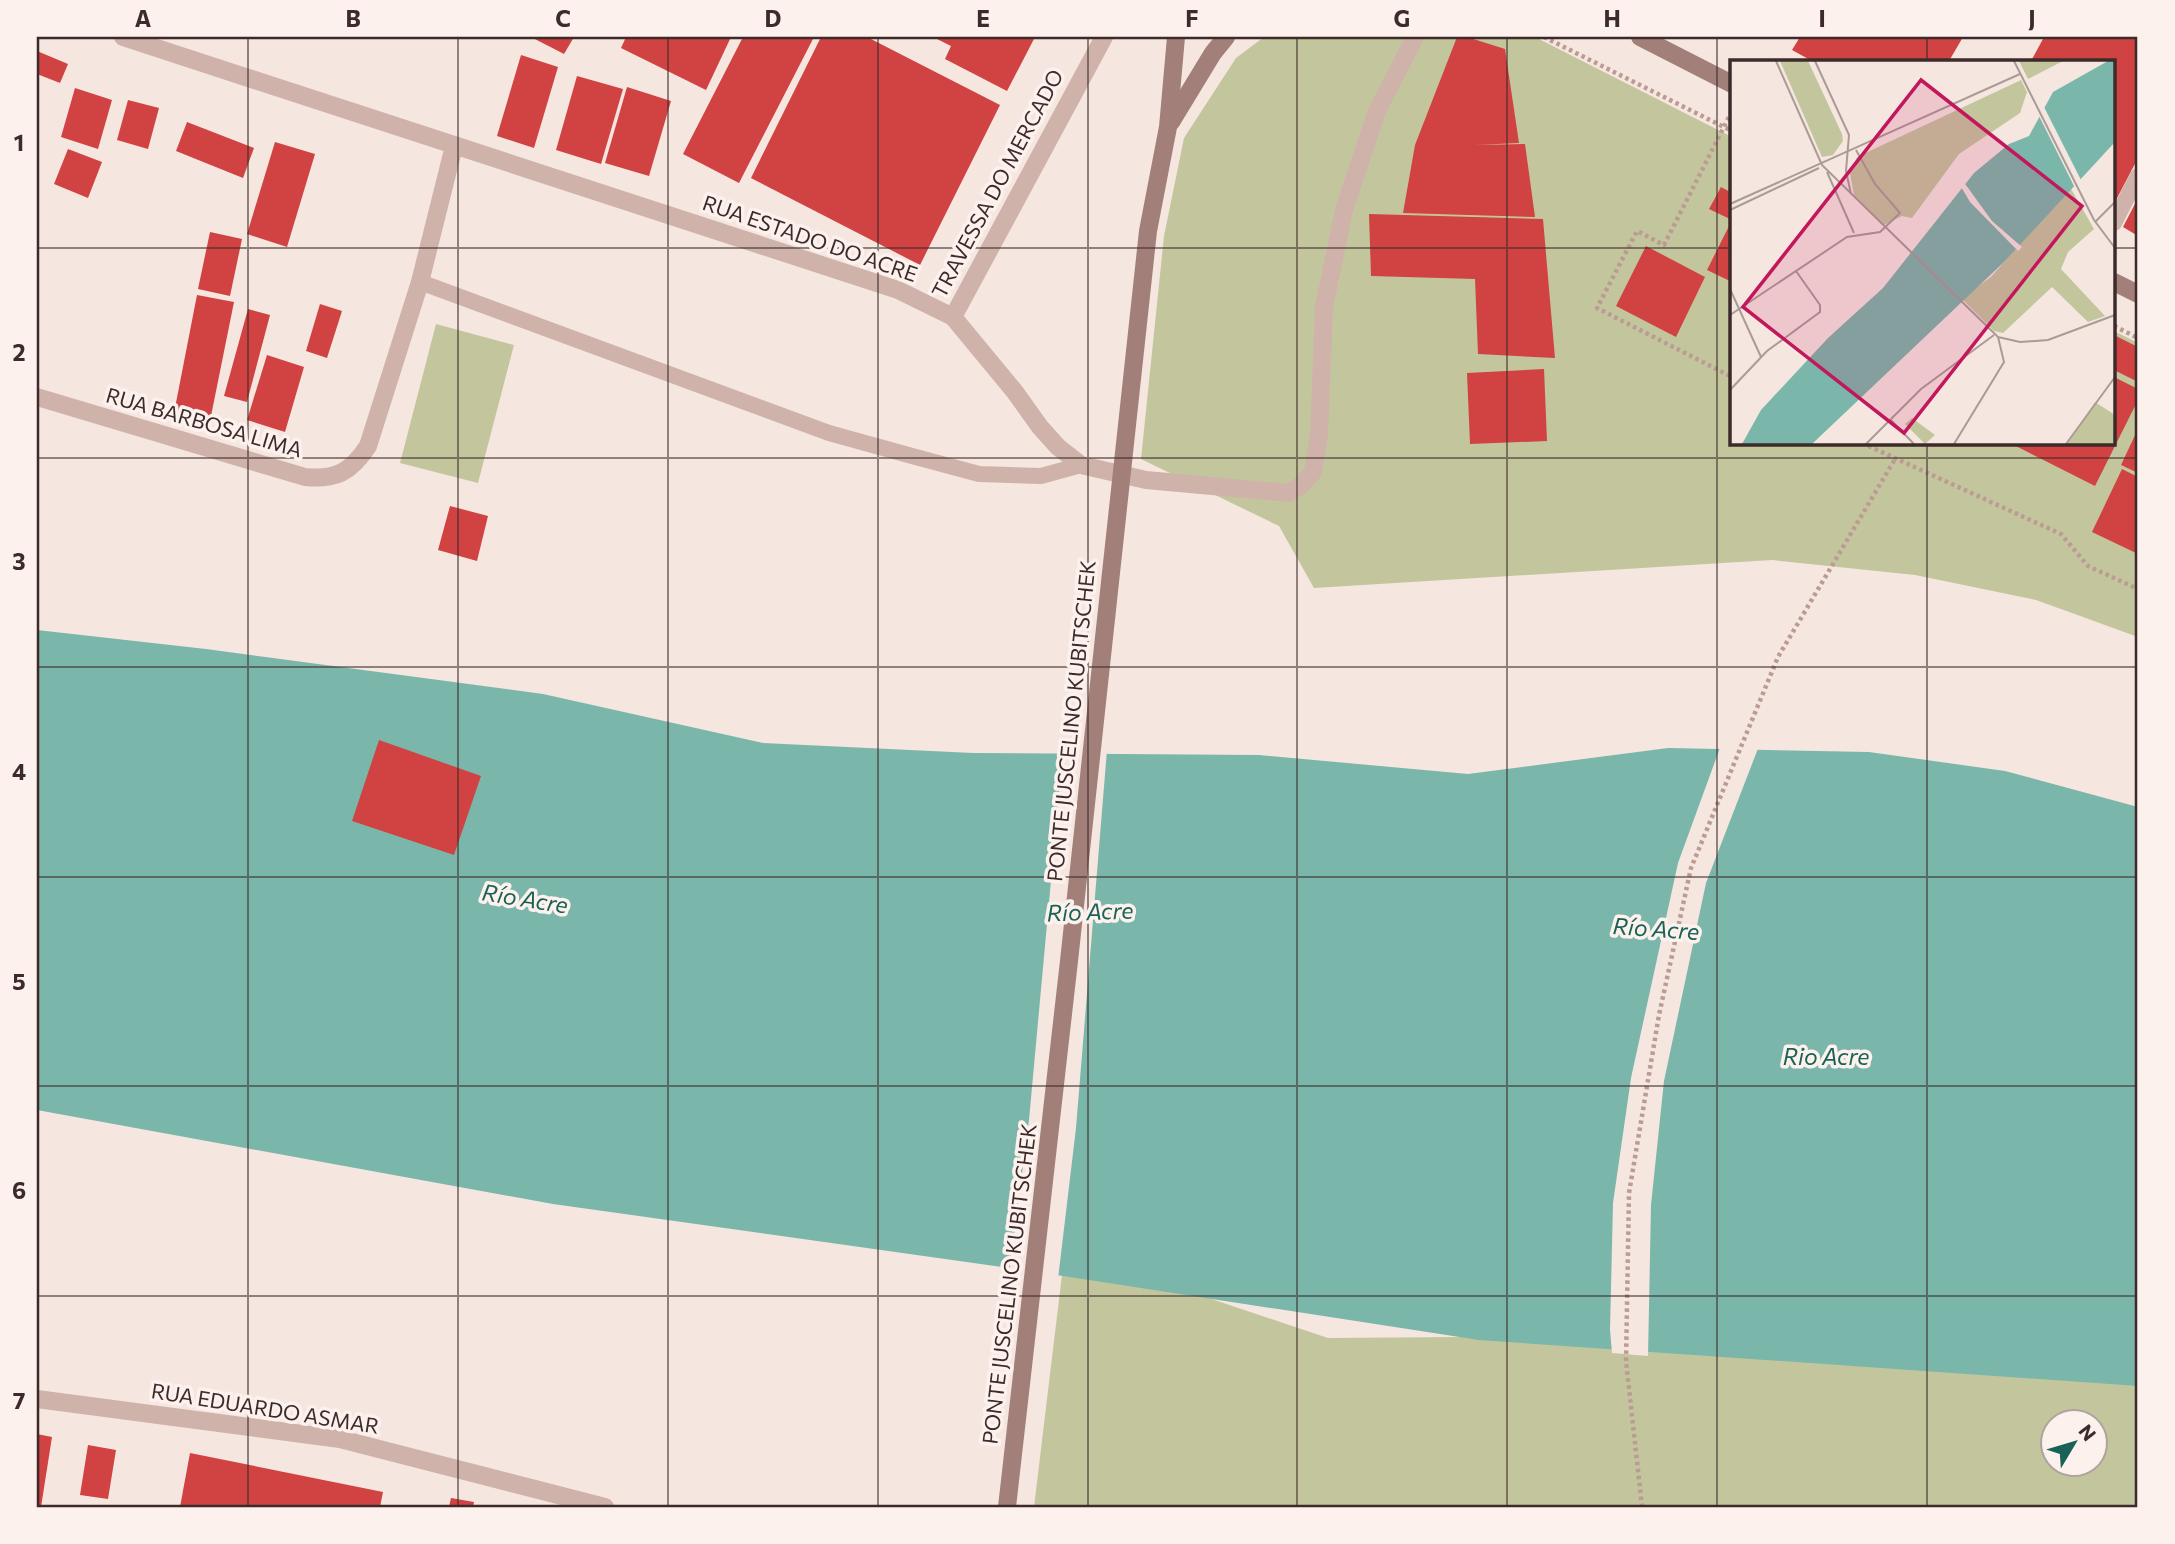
<svg xmlns="http://www.w3.org/2000/svg" width="2175" height="1544" font-family="Commissioner,sans-serif">
	<style>
		.park { fill: #c3c69d; fill-rule: evenodd }
		.water { fill: #7bb6aa }
		.pier { fill: #f5e6e0 }
		.building { fill: #d14242 }
		.lines { fill: none; stroke-linecap: round; stroke-linejoin: round }
		.path { stroke: #bb9b93; stroke-width: 4.5; stroke-dasharray: 3.5 3.5; stroke-linecap: butt }
		.service { stroke: #cfb2aa; stroke-width: 16 }
		.minor { stroke: #cfb2aa; stroke-width: 18 }
		.tertiary { stroke: #cfb2aa; stroke-width: 18 }
		.secondary { stroke: #a37f7a; stroke-width: 18 }
		.grid { fill: none; stroke: #3c2b2a; stroke-width: 2; stroke-opacity: 0.55 }
		.labels { text-anchor: middle; stroke-width: 7; stroke-linejoin: round; paint-order: stroke }
		.street-label { font-size: 21px; fill: #3c2b2a; stroke: #fcf1ed }
		.water-label { font-size: 23px; font-style: italic; fill: #1b6256; stroke: #fcf1ed }
		.inset-road { fill: none; stroke: #ab9b97; stroke-width: 2 }
		.view { fill: #c2185b; fill-opacity: 0.15; stroke: #c2185b; stroke-width: 3.5 }
		.inset-edge { fill: none; stroke: #3c2b2a; stroke-width: 3.5 }
		.neatline { fill: none; stroke: #3c2b2a; stroke-width: 2.5 }
		.grid-label { font-size: 23px; text-anchor: middle; font-weight: bold; fill: #3c2b2a }
	</style>
	<rect width="100%" height="100%" fill="#f5e6e0"/>
	<g class="park">
		<path d="M1264,37H1535L1732,137V443H2114V331L2138,343V637L2036,600L1915,575L1772,560L1314,588L1279,526L1141,459L1164,236L1184,138L1236,58Z"/>
		<path d="M436,324L514,345L478,483L400,463Z"/>
		<path d="M1065,1250L1328,1338L1577,1336L2138,1380V1507H1034ZM2052,1422H2094V1464H2052Z"/>
	</g>
	<path class="water" d="M37,630L206,649L543,694L763,743L973,753L1259,755L1468,774L1668,748L1869,752L2005,771L2138,807V1386L1479,1340L1024,1270L553,1204L37,1110Z"/>
	<g class="pier">
		<path d="M1721,745L1759,746L1706,883L1664,1081L1651,1205L1648,1356L1612,1353L1610,1330L1613,1203L1631,1078L1678,863Z"/>
		<path d="M1063,750H1107L1076,1128L1058,1279L1009,1272L1029,1120Z"/>
	</g>
	<g class="building">
		<path d="M531,37H574L564,54Z"/>
		<path d="M626,37H731L706,90L621,48Z"/>
		<path d="M743,37H814L739,183L683,154Z"/>
		<path d="M821,37H867L1000,105L920,265L751,178Z"/>
		<path d="M933,37H1035L1007,91L945,59L951,46Z"/>
		<path d="M1457,37H1467L1505,49L1519,143L1475,145L1525,144L1535,217L1403,213L1415,145Z"/>
		<path d="M1800,37H1963L1949,61H1812L1792,50Z"/>
		<path d="M2044,37H2138V158L2114,204V61H2031Z"/>
		<path d="M37,51L68,64L60,83L37,74Z"/>
		<path d="M521,55L558,67L534,148L497,136Z"/>
		<path d="M577,76L623,89L601,164L556,150Z"/>
		<path d="M627,87L671,101L649,176L605,163Z"/>
		<path d="M75,88L112,100L98,149L61,137Z"/>
		<path d="M128,100L159,108L148,149L117,140Z"/>
		<path d="M187,122L254,148L243,178L176,151Z"/>
		<path d="M275,142L315,154L287,247L247,234Z"/>
		<path d="M68,149L102,162L88,198L54,184Z"/>
		<path d="M1721,187L1732,193V220L1709,209Z"/>
		<path d="M2138,198V236L2123,227Z"/>
		<path d="M1369,214L1543,219L1555,358L1478,354L1475,279L1371,276Z"/>
		<path d="M1732,220V282L1707,270Z"/>
		<path d="M210,232L242,239L230,296L198,289Z"/>
		<path d="M1646,246L1705,277L1676,337L1616,306Z"/>
		<path d="M197,295L234,302L210,421L174,413Z"/>
		<path d="M320,304L342,311L327,358L306,351Z"/>
		<path d="M248,309L270,315L247,402L224,396Z"/>
		<path d="M2114,335L2138,347V382L2114,370Z"/>
		<path d="M267,355L304,367L285,432L247,420Z"/>
		<path d="M1544,369L1547,441L1470,444L1467,373Z"/>
		<path d="M2114,377L2138,389V400L2095,486L2010,443H2114Z"/>
		<path d="M2136,433L2138,434V473L2121,465Z"/>
		<path d="M2122,469L2138,477V554L2092,532Z"/>
		<path d="M450,506L488,516L477,561L438,550Z"/>
		<path d="M379,740L481,776L454,855L352,821Z"/>
		<path d="M37,1434L52,1437L41,1507H37Z"/>
		<path d="M88,1445L116,1450L108,1499L80,1495Z"/>
		<path d="M190,1453L383,1492L380,1507H180Z"/>
		<path d="M451,1498L474,1502L473,1507H449Z"/>
	</g>
	<g class="lines">
		<g class="path">
			<path d="M1544,37L1732,131"/>
			<path d="M1732,111L1664,245L1637,231L1597,308L1732,377"/>
			<path d="M2114,326L2138,338"/>
			<path d="M1862,443L2061,534L2088,566L2138,589"/>
			<path d="M1642,1507L1626,1361L1629,1193L1659,1015L1691,868L1778,657L1895,459"/>
		</g>
		<g class="service">
			<path d="M2114,223L2138,176"/>
			<path d="M420,282L829,433L912,456L979,474L1041,476L1081,465"/>
		</g>
		<g class="minor">
			<path d="M123,37L898,290L953,317L1015,392L1040,427L1058,447L1081,465L1146,480L1289,493L1300,486L1313,472L1319,436L1324,307L1344,210L1377,111L1415,37"/>
			<path d="M953,317L1104,37"/>
			<path d="M37,397L305,477C336,480 351,472 368,446L420,282L454,146"/>
		</g>
		<path class="tertiary" d="M37,1399L340,1439L605,1507"/>
		<g class="secondary">
			<path d="M1640,37L1732,84"/>
			<path d="M1171,122L1213,53L1226,37"/>
			<path d="M2114,282L2138,294"/>
			<path d="M1007,1507L1069,961L1148,231L1168,127L1176,37"/>
		</g>
	</g>
	<path class="grid" d="M248,37V1507M458,37V1507M668,37V1507M878,37V1507M1088,37V1507M1297,37V1507M1507,37V1507M1717,37V1507M1927,37V61M37,248H1732M2114,248H2138M1927,443V1507M37,458H2138M37,667H2138M37,877H2138M37,1086H2138M37,1296H2138"/>
	<g class="labels">
		<g class="street-label">
			<text transform="translate(998 184) rotate(-62)" y="7">TRAVESSA DO MERCADO</text>
			<text transform="translate(810 239) rotate(19)" y="7">RUA ESTADO DO ACRE</text>
			<text transform="translate(204 423) rotate(16)" y="7">RUA BARBOSA LIMA</text>
			<text transform="translate(1072 721) rotate(-84)" y="7">PONTE JUSCELINO KUBITSCHEK</text>
			<text transform="translate(1010 1284) rotate(-83)" y="7">PONTE JUSCELINO KUBITSCHEK</text>
			<text transform="translate(265 1409) rotate(9)" y="7">RUA EDUARDO ASMAR</text>
		</g>
		<g class="water-label">
			<text transform="translate(525 899) rotate(9)" y="8">Río Acre</text>
			<text transform="translate(1090 912) rotate(-2)" y="8">Río Acre</text>
			<text transform="translate(1656 929) rotate(4)" y="8">Río Acre</text>
			<text x="1826" y="1065">Rio Acre</text>
		</g>
	</g>
	<g transform="translate(1730 60)">
		<rect width="385" height="385" fill="#f5e6e0"/>
		<path d="M50,1H78L112,74L113,81L103,95L92,97ZM289,1H333L298,19ZM291,20L297,32L290,53L229,94L182,158L172,156L154,165L124,135L120,113L127,97ZM340,127L364,169L338,192L331,209L375,256L358,262L322,227L273,273L264,271L231,238L261,217ZM365,342L385,355V384H337Z" fill="#c3c69d"/>
		<path d="M182,358L205,375L195,384L175,364Z" fill="#c3c69d"/>
		<path d="M378,1H385V82L274,202L82,384H12L31,350L98,278L153,228L244,113L279,84L299,76L323,32Z" fill="#7bb6aa"/>
		<path d="M313,45L351,120L345,128L309,56ZM233,121L262,161L292,187L288,191L240,142L230,125Z" fill="#f5e6e0"/>
		<path class="inset-road" d="M46,1L92,105M85,1L119,75L116,111L121,134M284,1L364,160L385,188M92,105L268,277L274,302L224,384M97,112L124,173M0,144L290,14M0,150L89,108M365,162L385,142M0,229L31,297M0,255L117,177L150,172L170,153L145,124L126,90M268,277L290,282L318,280L385,255M0,330L37,291L90,252V245L66,211M160,359L184,384M136,384L191,329L264,275M336,384L385,317"/>
		<path class="view" d="M191,20L352,146L174,373L13,247Z"/>
		<rect width="385" height="385" class="inset-edge"/>
	</g>
	<rect width="2175" height="1544" fill="none" stroke="#fcf1ed" stroke-width="77"/>
	<g transform="translate(2074 1443) rotate(52)"><circle r="33" fill="#fcf1ed" stroke="#afa29f" stroke-width="2"/>
	<path d="M0-5L12 26L0 18L-12 26Z" fill="#1b6256"/>
	<text y="-10" font-size="19" font-weight="bold" text-anchor="middle" fill="#3c2b2a">N</text>
	</g>
	<rect x="38" y="38" width="2098" height="1468" class="neatline"/>
	<g class="grid-label">
		<text x="143" y="27">A</text>
		<text x="353" y="27">B</text>
		<text x="563" y="27">C</text>
		<text x="773" y="27">D</text>
		<text x="983" y="27">E</text>
		<text x="1192" y="27">F</text>
		<text x="1402" y="27">G</text>
		<text x="1612" y="27">H</text>
		<text x="1822" y="27">I</text>
		<text x="2032" y="27">J</text>
		<text x="19" y="151">1</text>
		<text x="19" y="361">2</text>
		<text x="19" y="570">3</text>
		<text x="19" y="780">4</text>
		<text x="19" y="990">5</text>
		<text x="19" y="1199">6</text>
		<text x="19" y="1409">7</text>
	</g>
</svg>
